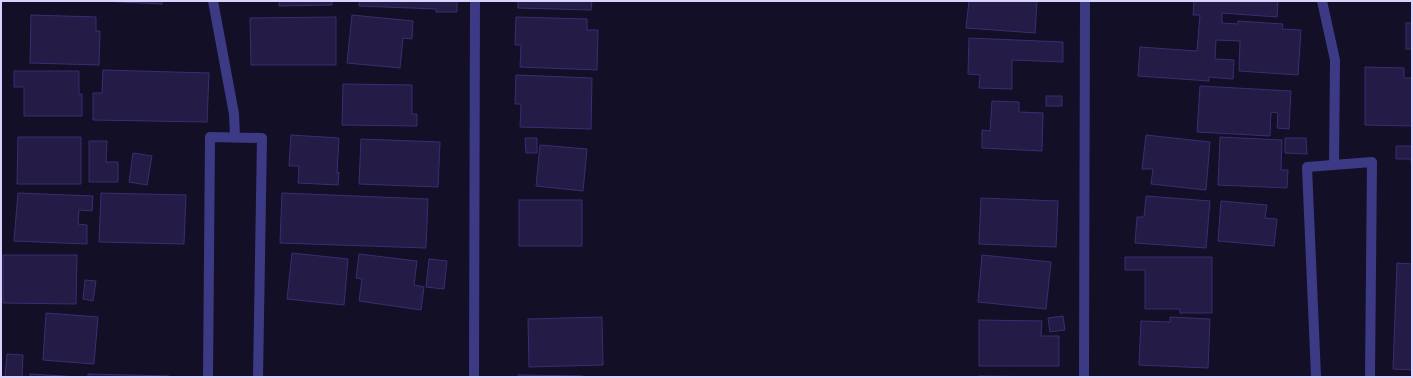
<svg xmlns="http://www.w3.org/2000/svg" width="1413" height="378" font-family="Raleway,sans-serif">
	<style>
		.building { fill: #241b47; stroke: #3b2d73 }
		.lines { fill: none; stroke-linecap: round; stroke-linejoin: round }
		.minor { stroke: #3d3a85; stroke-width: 10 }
	</style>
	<rect width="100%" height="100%" fill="#130f26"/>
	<g class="building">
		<path d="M102,1H162V4Z"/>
		<path d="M279,1H332V5L279,6Z"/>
		<path d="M359,1H457V12H436V9L359,6Z"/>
		<path d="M518,1H592L591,10L518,8Z"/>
		<path d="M969,1H1037L1035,33L966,28Z"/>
		<path d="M1194,1H1278L1277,17L1222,13V23L1238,24V21L1283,24L1282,29L1301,30L1298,75L1239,71L1240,41L1216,40L1215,59L1234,60L1233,79L1209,77V81L1138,76L1140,47L1197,51L1200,15H1193Z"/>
		<path d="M31,15L96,17V31H100L99,65L30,63Z"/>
		<path d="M352,15L413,21L412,39L403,38L400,68L347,63Z"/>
		<path d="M336,17V65H251L250,18Z"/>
		<path d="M516,17L587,19V30H598L597,70L520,67L521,45H515Z"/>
		<rect x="1406" y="23" width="6" height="26"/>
		<path d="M969,38L1063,42V62L1012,60V89L979,88L980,75L968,74Z"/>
		<path d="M1365,67L1404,68V78H1412V126L1365,125Z"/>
		<path d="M103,70L209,73L207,122L93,120V93H102Z"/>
		<path d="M14,71H79V94H82V116H24V87H14Z"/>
		<path d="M516,75L592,78L591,129L520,127L521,104H515Z"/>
		<path d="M343,84L412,85V114H417V126L342,125Z"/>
		<path d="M1200,86L1291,91L1289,129L1277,128L1278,113L1271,112L1270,136L1197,132Z"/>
		<rect x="1046" y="96" width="16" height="10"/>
		<path d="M992,101L1019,102V112L1043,113L1042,151L982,148V130L990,131Z"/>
		<path d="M291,135L339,138L337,173L339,172L338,185L298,183L299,166H289Z"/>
		<path d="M1146,135L1210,142L1206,190L1151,184L1153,169H1142Z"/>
		<path d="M18,137H81V184H17Z"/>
		<path d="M1220,137L1282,140L1281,170H1288L1287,188L1218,185Z"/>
		<path d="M525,138H537V153H526Z"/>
		<path d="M1285,138H1306L1307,154L1285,153Z"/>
		<path d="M361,139L440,142L438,187L359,184Z"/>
		<path d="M89,141H107L106,162H118V182H89Z"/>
		<path d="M540,145L587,149L583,191L536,186Z"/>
		<path d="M1396,146H1412V175L1411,159H1396Z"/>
		<path d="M133,153L152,156L147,185L129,182Z"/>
		<path d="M18,193L93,196L92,211L79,210L78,224L87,225V244L14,241Z"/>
		<path d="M101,193L186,195L184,244L99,242Z"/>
		<path d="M282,193L428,199L426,248L280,243Z"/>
		<path d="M1146,196L1210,201L1206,248L1135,243L1137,217H1144Z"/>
		<path d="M981,198L1058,201L1056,247L979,244Z"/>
		<rect x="519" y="200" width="63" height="46"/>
		<path d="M1221,201L1267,205L1265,218L1277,219L1274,246L1218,241Z"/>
		<path d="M292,253L348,259L344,305L287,299Z"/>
		<path d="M359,254L417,261L414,285L424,287L421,310L359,301L362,279L356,278Z"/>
		<path d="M3,255H77L76,304L3,303Z"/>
		<path d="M982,255L1051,262L1046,309L978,302Z"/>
		<path d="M1125,257H1212V313H1180V309H1145V270H1125Z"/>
		<path d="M429,259L447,261L444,289L426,287Z"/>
		<path d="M1397,263L1412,264V370L1393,369Z"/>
		<path d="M85,280L96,281L93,301L83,299Z"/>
		<path d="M46,313L98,317L94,364L43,360Z"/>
		<path d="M1063,316L1065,330L1050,332L1048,318Z"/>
		<path d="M602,317L603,365L529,367L528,319Z"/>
		<path d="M1170,317L1210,319L1208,368L1139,365L1141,321L1170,322Z"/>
		<path d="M979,320L1042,321L1041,336H1059V366H979Z"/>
		<path d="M7,354L23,355L22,377H5Z"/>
		<path d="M30,374L79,377H30Z"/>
		<path d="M88,374L169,376V377H88Z"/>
		<path d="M518,375L583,376V377H518Z"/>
		<path d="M979,376L1059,377H979Z"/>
	</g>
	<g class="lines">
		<g class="minor">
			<path d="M213,1L234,114L235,137"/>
			<path d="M1322,1L1335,60L1334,165"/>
			<path d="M208,377L210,137L262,138L258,377"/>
			<path d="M474,377L475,1"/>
			<path d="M1084,377L1085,1"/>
			<path d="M1316,377L1307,167L1372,162L1370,377"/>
		</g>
	</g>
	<rect width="1413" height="378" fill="none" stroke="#d9d4ff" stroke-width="4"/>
</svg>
